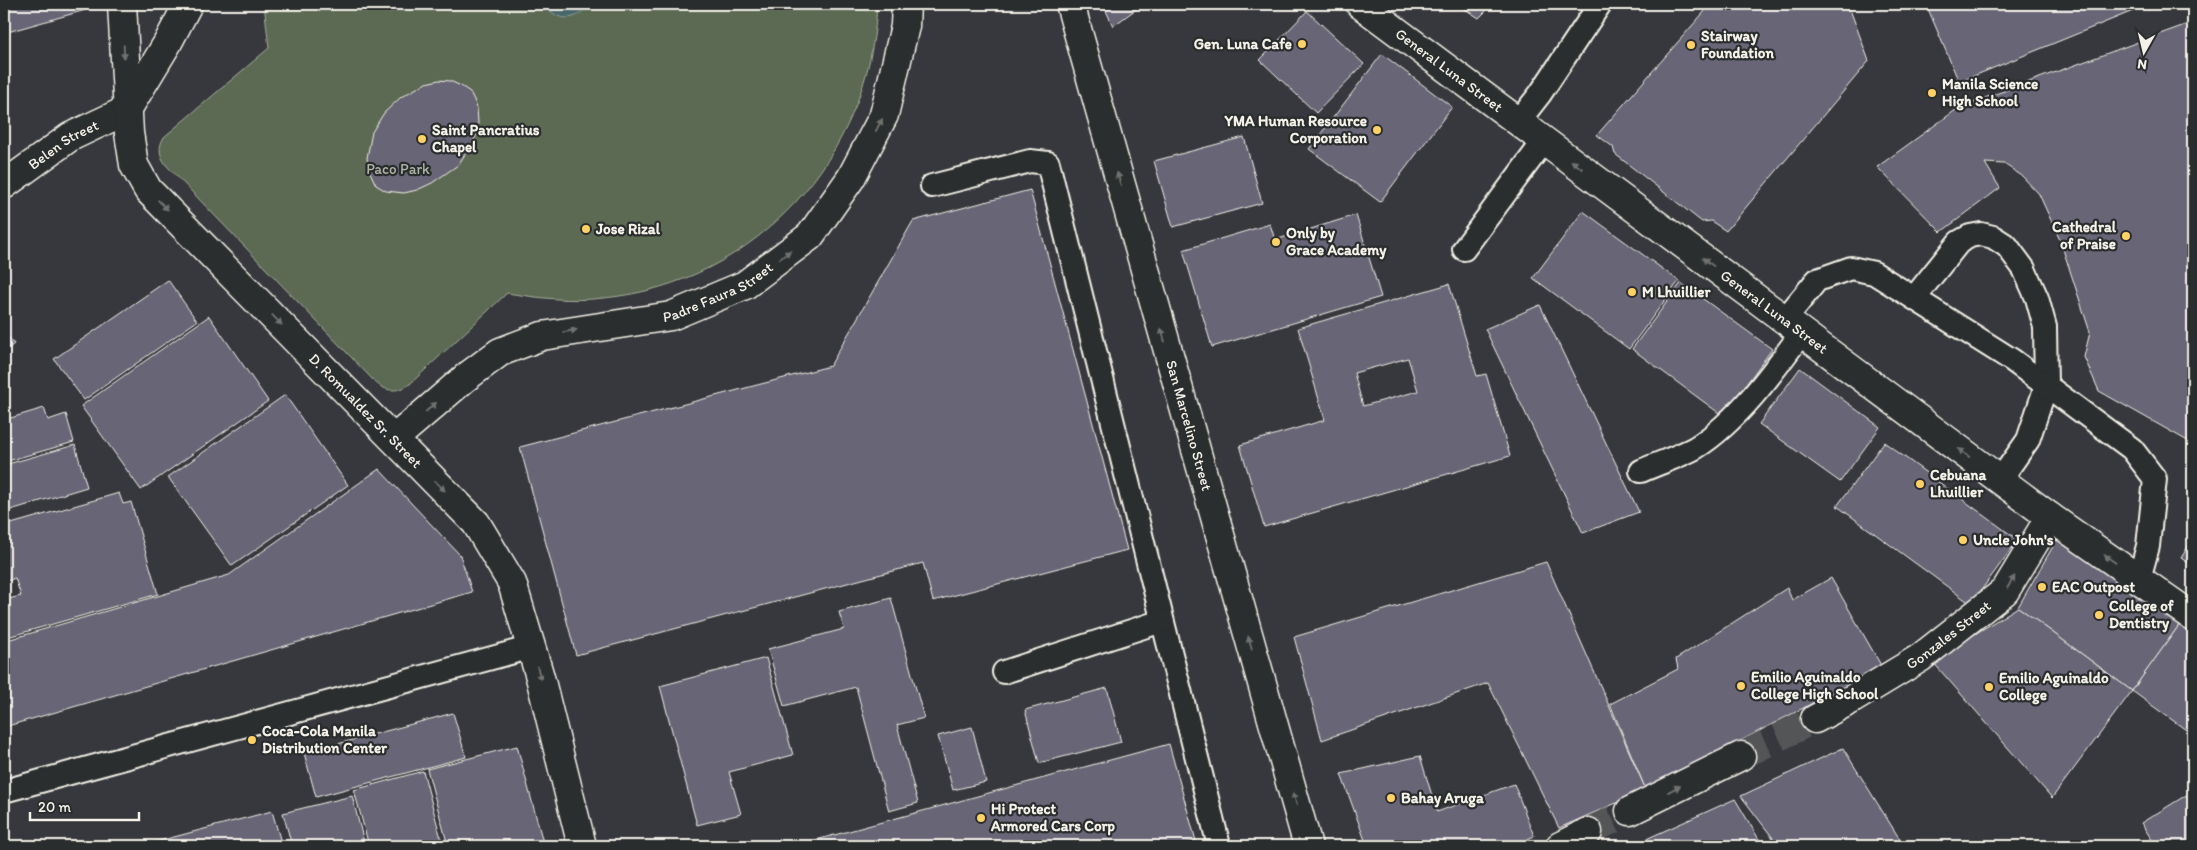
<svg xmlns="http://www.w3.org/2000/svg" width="2197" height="850" font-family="Itim,sans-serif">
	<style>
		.green { fill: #5c6a52; stroke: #a8ae9d }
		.water { fill: #48666a; stroke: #8d9e9c }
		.building { fill: #676577; stroke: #f4f1e8; fill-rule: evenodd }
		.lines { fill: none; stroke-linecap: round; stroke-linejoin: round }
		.street-tunnel { stroke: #525457; stroke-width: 28; stroke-dasharray: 28 14; stroke-linecap: butt }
		.lane-casing { stroke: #f4f1e8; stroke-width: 26 }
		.street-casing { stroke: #f4f1e8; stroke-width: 31 }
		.secondary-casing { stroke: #f4f1e8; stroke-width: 31 }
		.lane { stroke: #2a2d2e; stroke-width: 22 }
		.street { stroke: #2a2d2e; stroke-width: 28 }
		.secondary { stroke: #2a2d2e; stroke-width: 28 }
		.oneway { fill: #71726f }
		.poi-dot { fill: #ffd166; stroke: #2a2d2e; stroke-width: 2 }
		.labels { text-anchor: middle; stroke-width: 4.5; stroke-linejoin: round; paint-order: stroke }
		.poi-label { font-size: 15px; font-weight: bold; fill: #f4f1e8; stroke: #2a2d2e; text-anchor: start }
		.street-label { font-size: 15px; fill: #f4f1e8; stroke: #2a2d2e }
		.park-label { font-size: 15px; fill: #b0b4a4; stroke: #2a2d2e }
	</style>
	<rect width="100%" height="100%" fill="#36383d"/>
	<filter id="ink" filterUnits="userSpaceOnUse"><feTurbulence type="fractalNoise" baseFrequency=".02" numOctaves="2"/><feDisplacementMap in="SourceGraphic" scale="10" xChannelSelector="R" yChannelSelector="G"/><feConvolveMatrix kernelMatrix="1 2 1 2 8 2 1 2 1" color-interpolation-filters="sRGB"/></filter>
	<g filter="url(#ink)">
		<path class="green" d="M264,4H877C871,155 757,283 604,298C571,302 539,298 507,293L410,384C398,392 387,393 375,382L166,165C159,155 158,147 164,137L269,48Z"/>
		<path class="water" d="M545,4H588C578,23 555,22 545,4Z"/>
		<g class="building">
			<path d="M4,4H89V9L4,33Z"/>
			<path d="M1103,4H1143L1113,26Z"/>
			<path d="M1457,4H1493L1479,18Z"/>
			<path d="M1711,4H1848L1869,61L1726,231L1711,221L1702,222L1615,154L1613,147L1597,135Z"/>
			<path d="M1926,4H2150L1959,82Z"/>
			<path d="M1307,11L1364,64L1316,113L1260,60Z"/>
			<path d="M2193,22V444L2099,391L2084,357L2090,332L2060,240L2039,194L2022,176L2004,164L1985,163L2000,188L1941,232L1877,167L1960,107Z"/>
			<path d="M1382,54L1452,107L1380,202L1309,149Z"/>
			<path d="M439,80L450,81L461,86L470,92L474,100L477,108L478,123L477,134L472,144L458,165L432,183L417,190L404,193L386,191L376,185L369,170L367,158L372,132L384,113L401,97L426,83Z"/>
			<path d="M1244,137L1262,203L1173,227L1154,161Z"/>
			<path d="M1030,190L1127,550L933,601L923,563L576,655L520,447L830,366L913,221Z"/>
			<path d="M1583,211L1679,281L1629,349L1533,278Z"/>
			<path d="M1356,215L1381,297L1212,347L1183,250L1270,224L1275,240Z"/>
			<path d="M168,280L197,321L84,400L54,359Z"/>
			<path d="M1681,283L1772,349L1723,416L1632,349Z"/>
			<path d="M1449,284L1477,376L1486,374L1510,456L1264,527L1240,445L1325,420L1298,328ZM1408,358L1418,391L1363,406L1354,373Z"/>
			<path d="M1540,305L1639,512L1583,533L1485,329Z"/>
			<path d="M209,316L268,401L141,490L81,406Z"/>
			<path d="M4,331L14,344L4,352Z"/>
			<path d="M1800,368L1880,427L1840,482L1759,424Z"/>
			<path d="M285,395L348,485L232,566L168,477Z"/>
			<path d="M44,408L48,420L66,414L74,442L4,462V420Z"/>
			<path d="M1884,442L2018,540L1971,604L1837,506Z"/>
			<path d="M75,445L87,487L4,512V465Z"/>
			<path d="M379,469L460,555L472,592L4,727V641L229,575Z"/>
			<path d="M119,493L123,504L131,502L158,594L4,638V600L21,596L15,578L4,582V526Z"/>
			<path d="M2059,536L2180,624L2132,691L2018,607Z"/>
			<path d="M2193,539V566L2181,558Z"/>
			<path d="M1546,562L1646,790L1559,828L1488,683L1322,740L1294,637Z"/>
			<path d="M1831,578L1882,667L1646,790L1610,704L1678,669L1676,659L1787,588L1792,600Z"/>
			<path d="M891,598L924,718L897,725L918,803L889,811L856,687L784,706L768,649L844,629L839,612Z"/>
			<path d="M2018,607L2132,691L2052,798L1932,661Z"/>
			<path d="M2180,624L2193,634V735L2132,691Z"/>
			<path d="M766,658L793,755L729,772L741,814L697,825L660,686Z"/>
			<path d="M1107,688L1121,742L1039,763L1025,710Z"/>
			<path d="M453,713L466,757L316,797L304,753Z"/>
			<path d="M972,727L986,782L953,790L938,736Z"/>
			<path d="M1169,744L1196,841L1176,846H794Z"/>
			<path d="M517,746L544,846H448L427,769Z"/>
			<path d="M1843,748L1904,846H1779L1741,796Z"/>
			<path d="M1420,756L1437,812L1514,784L1534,836L1513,846H1367L1341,774Z"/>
			<path d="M423,771L443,846H369L354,790Z"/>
			<path d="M2193,791V846H2156L2141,823Z"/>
			<path d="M352,796L365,846H292L283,813Z"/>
			<path d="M1735,799L1763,846H1647L1644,840Z"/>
			<path d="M272,811L282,846H140Z"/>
		</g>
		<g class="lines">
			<g class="street-tunnel">
				<path d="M1741,756L1815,719"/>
				<path d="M1588,832L1630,811"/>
			</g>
			<defs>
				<g id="lane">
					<path d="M1518,122L1540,94L1600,4"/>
					<path d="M932,186L1030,161L1048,163L1219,846"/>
					<path d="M1464,249L1544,141"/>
					<path d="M1914,298L1959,242L1970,236L1981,234L1993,237L2007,246L2024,269L2037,298L2045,327L2046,386L2028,440L2000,480"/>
					<path d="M1785,319L1817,280L1851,268L1874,273L2012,360L2132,449L2155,479L2148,546L2139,579"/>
					<path d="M1641,471C1659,463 1678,457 1695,448C1736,423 1774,371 1802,332"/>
					<path d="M1004,672L1162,621"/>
					<path d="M4,791L532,647"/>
				</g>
				<g id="street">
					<path id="s1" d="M4,185L70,137L127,110"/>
					<path id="s2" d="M1815,719L1849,701L1920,658L2005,591L2050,517"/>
					<path d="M1630,811L1741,756"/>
					<path d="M1560,846L1588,832"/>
				</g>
				<g id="secondary">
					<path id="s3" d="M122,4L129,133L134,165L148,190L476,523L512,583L540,677L582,846"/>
					<path id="s4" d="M1070,4L1308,846"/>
					<path id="s5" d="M1360,4L2050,517L2193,617"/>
					<path d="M127,110L167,44L188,4"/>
					<path id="s6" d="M394,439L465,378L500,352L542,336L671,316L745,285L810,236L851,178L884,115L905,26L906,4"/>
				</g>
			</defs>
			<use href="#lane" class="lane-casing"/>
			<use href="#street" class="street-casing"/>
			<use href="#secondary" class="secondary-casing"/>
			<use href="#lane" class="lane"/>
			<use href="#street" class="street"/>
			<use href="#secondary" class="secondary"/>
		</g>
		<defs><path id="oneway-solid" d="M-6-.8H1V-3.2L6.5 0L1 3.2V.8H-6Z" transform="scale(1.25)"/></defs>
		<g class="oneway">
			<use href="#oneway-solid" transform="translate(124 52) rotate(88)"/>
			<use href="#oneway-solid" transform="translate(879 125) rotate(-62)"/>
			<use href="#oneway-solid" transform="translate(1577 165) rotate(-143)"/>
			<use href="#oneway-solid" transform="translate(1119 179) rotate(-106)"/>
			<use href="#oneway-solid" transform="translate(163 205) rotate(45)"/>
			<use href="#oneway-solid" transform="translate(785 255) rotate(-37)"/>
			<use href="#oneway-solid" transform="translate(1708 262) rotate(-143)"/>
			<use href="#oneway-solid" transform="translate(277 320) rotate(46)"/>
			<use href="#oneway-solid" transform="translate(570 331) rotate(-10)"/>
			<use href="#oneway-solid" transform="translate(1163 335) rotate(-106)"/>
			<use href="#oneway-solid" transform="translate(431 407) rotate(-41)"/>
			<use href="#oneway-solid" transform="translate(1964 453) rotate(-143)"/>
			<use href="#oneway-solid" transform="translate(440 486) rotate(45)"/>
			<use href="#oneway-solid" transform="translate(2110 559) rotate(-145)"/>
			<use href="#oneway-solid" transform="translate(2011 582) rotate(-58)"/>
			<use href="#oneway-solid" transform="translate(1250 643) rotate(-106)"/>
			<use href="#oneway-solid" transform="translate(539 673) rotate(74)"/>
			<use href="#oneway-solid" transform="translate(1674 789) rotate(-27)"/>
			<use href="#oneway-solid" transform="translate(1295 799) rotate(-106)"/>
		</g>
	</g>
	<g class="poi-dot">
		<circle cx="1302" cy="44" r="5"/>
		<circle cx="1691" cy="45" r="5"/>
		<circle cx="1932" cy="93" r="5"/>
		<circle cx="1377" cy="130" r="5"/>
		<circle cx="422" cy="139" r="5"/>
		<circle cx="586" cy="229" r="5"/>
		<circle cx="2126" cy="236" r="5"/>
		<circle cx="1276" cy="242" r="5"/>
		<circle cx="1632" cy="292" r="5"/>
		<circle cx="1920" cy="484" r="5"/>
		<circle cx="1963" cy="540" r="5"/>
		<circle cx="2042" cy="587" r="5"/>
		<circle cx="2099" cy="615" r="5"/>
		<circle cx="1741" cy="686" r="5"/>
		<circle cx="1989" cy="687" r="5"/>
		<circle cx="252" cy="740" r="5"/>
		<circle cx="1391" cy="798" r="5"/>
		<circle cx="981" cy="818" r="5"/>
	</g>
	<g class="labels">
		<g class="poi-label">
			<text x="1701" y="41">Stairway<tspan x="1701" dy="17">Foundation</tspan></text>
			<text x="1292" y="49" text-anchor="end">Gen. Luna Cafe</text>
			<text x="1942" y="89">Manila Science<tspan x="1942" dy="17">High School</tspan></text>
			<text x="1367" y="126" text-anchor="end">YMA Human Resource<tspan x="1367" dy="17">Corporation</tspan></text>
			<text x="432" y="135">Saint Pancratius<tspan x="432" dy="17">Chapel</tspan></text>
			<text x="2116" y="232" text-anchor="end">Cathedral<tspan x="2116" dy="17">of Praise</tspan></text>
			<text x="596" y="234">Jose Rizal</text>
			<text x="1286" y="238">Only by<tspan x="1286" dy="17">Grace Academy</tspan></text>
			<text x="1642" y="297">M Lhuillier</text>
			<text x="1930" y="480">Cebuana<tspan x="1930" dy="17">Lhuillier</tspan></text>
			<text x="1973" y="545">Uncle John's</text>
			<text x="2052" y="592">EAC Outpost</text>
			<text x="2109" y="611">College of<tspan x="2109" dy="17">Dentistry</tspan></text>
			<text x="1751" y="682">Emilio Aguinaldo<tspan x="1751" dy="17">College High School</tspan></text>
			<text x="1999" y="683">Emilio Aguinaldo<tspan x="1999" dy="17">College</tspan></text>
			<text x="262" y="736">Coca-Cola Manila<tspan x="262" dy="17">Distribution Center</tspan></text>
			<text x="1401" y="803">Bahay Aruga</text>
			<text x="991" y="814">Hi Protect<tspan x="991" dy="17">Armored Cars Corp</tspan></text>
		</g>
		<g class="street-label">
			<text dy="5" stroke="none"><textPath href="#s5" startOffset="111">General Luna Street</textPath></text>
			<text dy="5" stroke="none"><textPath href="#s1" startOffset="72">Belen Street</textPath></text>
			<text dy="5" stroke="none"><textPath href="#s6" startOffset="365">Padre Faura Street</textPath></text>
			<text dy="5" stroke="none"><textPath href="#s5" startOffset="516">General Luna Street</textPath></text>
			<text dy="5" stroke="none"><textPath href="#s3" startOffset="500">D. Romualdez Sr. Street</textPath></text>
			<text dy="5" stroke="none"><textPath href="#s4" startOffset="438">San Marcelino Street</textPath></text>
			<text dy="5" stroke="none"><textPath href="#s2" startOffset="158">Gonzales Street</textPath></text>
		</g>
		<g class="park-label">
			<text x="398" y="174">Paco Park</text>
		</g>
	</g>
	<rect width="2197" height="850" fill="none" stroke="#2a2d2e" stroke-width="20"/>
	<rect x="10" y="10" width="2177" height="830" fill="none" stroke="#f4f1e8" stroke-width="2" filter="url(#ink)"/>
	<g transform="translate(2144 52) rotate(188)" stroke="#2a2d2e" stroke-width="4" paint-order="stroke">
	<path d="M0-4L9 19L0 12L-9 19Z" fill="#f4f1e8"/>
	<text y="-8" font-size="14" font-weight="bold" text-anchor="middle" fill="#f4f1e8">N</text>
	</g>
	<path d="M30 812v8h109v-8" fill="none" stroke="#f4f1e8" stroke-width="2.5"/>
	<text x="38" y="812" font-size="15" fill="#f4f1e8" stroke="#2a2d2e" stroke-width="4" paint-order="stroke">20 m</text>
</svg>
